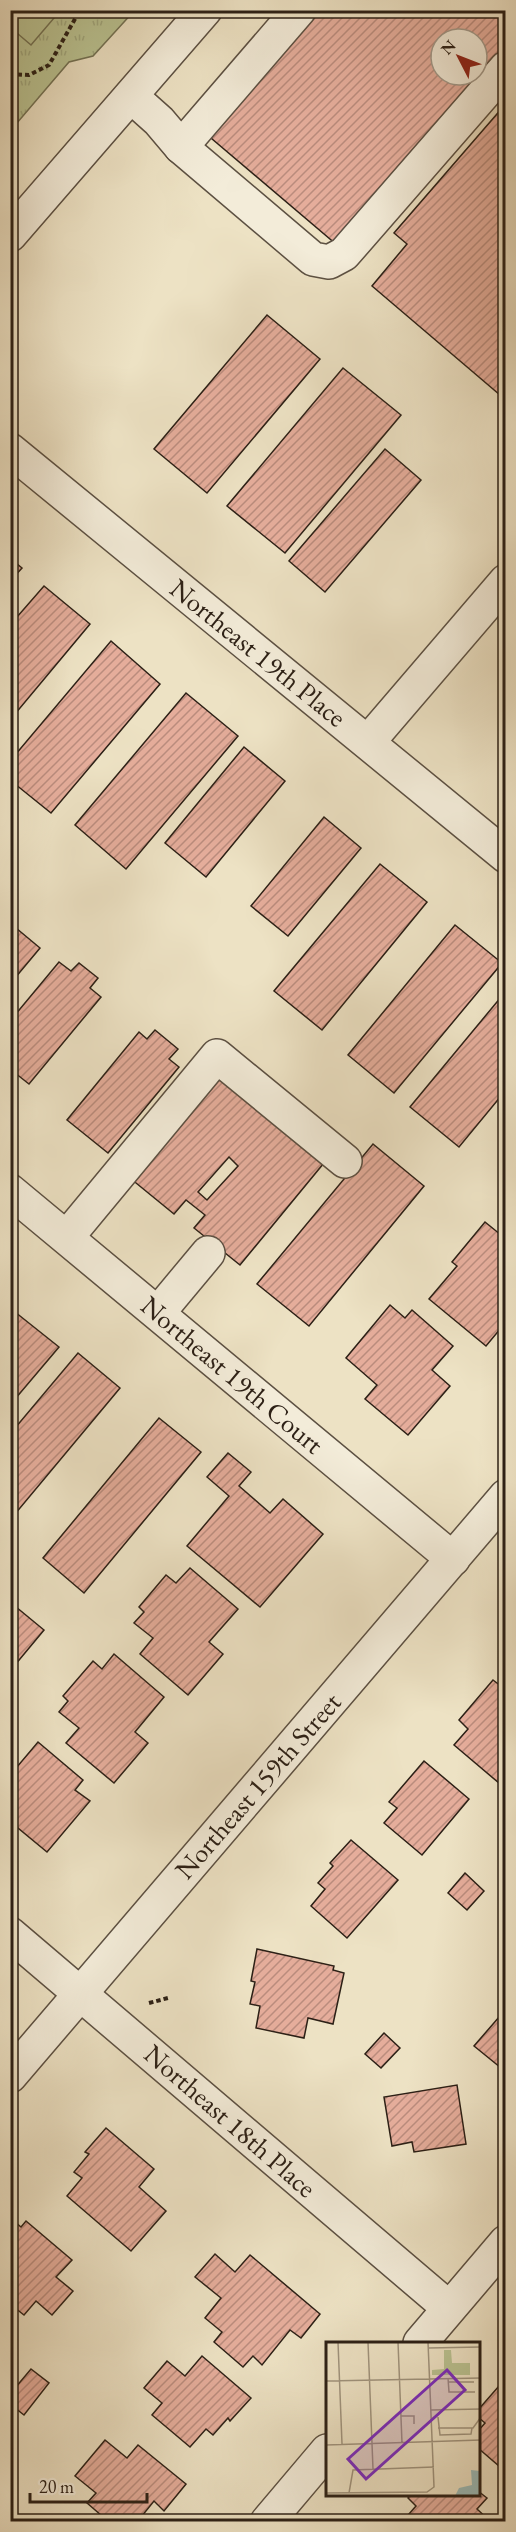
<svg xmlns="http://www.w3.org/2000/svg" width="516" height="2532" font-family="'EB Garamond',serif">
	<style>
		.park { fill: url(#park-tufts); stroke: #737254; stroke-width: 1.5 }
		.pitch { fill: #bac392; stroke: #737254; stroke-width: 1.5 }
		.building { fill: url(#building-hatch); stroke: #2c2016; stroke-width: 1.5; fill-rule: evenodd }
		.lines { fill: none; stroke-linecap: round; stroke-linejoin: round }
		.minor-casing { stroke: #5c5042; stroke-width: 36 }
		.path { stroke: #2c2016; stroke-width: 4; stroke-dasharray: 4.5 3; stroke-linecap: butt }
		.minor { stroke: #f3ecd9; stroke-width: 33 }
		.labels { text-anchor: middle; stroke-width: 4.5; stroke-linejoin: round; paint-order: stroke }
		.street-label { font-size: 27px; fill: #2c2016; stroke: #f3ecd9 }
		.inset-road { fill: none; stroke: #a0947e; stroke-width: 1.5 }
		.view { fill: #7b2cbf; fill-opacity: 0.15; stroke: #7b2cbf; stroke-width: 3 }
		.inset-edge { fill: none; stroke: #2c2016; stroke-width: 3 }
	</style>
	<defs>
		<pattern id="park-tufts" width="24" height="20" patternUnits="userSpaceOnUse" patternTransform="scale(1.5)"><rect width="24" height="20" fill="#bac392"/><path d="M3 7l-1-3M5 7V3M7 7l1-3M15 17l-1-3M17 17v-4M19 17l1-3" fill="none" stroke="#a0a77d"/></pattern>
		<pattern id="building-hatch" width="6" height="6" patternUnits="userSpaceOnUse" patternTransform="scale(1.5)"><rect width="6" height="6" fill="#e5ad9b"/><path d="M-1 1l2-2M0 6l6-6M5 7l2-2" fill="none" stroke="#ba8c7d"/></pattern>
	</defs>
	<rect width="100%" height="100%" fill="#ede2c4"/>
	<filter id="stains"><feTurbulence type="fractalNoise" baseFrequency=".00333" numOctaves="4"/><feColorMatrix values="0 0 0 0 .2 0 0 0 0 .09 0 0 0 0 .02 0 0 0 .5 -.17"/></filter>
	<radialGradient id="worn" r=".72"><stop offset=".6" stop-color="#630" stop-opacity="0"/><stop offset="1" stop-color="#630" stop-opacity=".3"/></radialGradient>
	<path class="park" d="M11,11H134L93,56L69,62L11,130Z"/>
	<path class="pitch" d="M11,10H60V11L31,45L11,28Z"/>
	<g class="building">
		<path d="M310,10H506V49L337,245L205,133ZM441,39H477V75H441Z"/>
		<path d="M503,107L506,109V388L500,395L372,286L407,244L394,233Z"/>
		<path d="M267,315L320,359L207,493L154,449Z"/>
		<path d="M343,368L401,415L285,553L227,506Z"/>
		<path d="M385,449L421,480L325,592L289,561Z"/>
		<path d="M10,558L22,568L10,581Z"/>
		<path d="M44,586L90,624L10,720V625Z"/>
		<path d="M111,641L160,684L51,813L10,780V761Z"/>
		<path d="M186,693L238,736L126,869L75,825Z"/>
		<path d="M244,747L285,781L206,877L165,843Z"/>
		<path d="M324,817L361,848L288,936L251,906Z"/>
		<path d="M380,864L427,902L322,1030L274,991Z"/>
		<path d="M10,923L40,948L10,984Z"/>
		<path d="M455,925L502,963L394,1093L348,1055Z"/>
		<path d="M59,962L71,971L79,963L98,978L90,988L101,997L29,1084L10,1069V1021Z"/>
		<path d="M506,991V1090L459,1147L410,1107Z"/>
		<path d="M155,1030L178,1049L169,1059L179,1067L108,1153L67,1120L139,1032L147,1039Z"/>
		<path d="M215,1065L328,1158L240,1265L194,1228L205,1215L186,1200L174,1214L125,1174ZM229,1157L238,1166L207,1200L198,1192Z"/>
		<path d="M373,1144L424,1186L309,1326L257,1284Z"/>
		<path d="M485,1222L506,1239V1322L486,1346L429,1299L457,1266L452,1262Z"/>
		<path d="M390,1305L405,1318L412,1310L453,1346L432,1370L450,1386L408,1435L365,1399L377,1385L346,1358Z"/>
		<path d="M10,1308L59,1347L10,1405Z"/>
		<path d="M78,1353L120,1388L10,1520V1434Z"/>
		<path d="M159,1418L201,1452L84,1593L43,1558Z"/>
		<path d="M228,1453L251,1472L239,1486L270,1513L283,1499L323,1534L260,1607L187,1546L229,1496L207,1477Z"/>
		<path d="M190,1568L238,1609L209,1642L223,1654L188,1695L140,1654L153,1638L134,1623L144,1612L139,1607L166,1575L176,1583Z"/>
		<path d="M10,1602L44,1630L10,1671Z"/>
		<path d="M114,1654L164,1697L135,1732L148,1743L114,1783L66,1743L79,1728L59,1712L68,1701L63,1696L93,1661L102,1669Z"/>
		<path d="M493,1680L506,1690V1789L454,1745L468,1729L459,1720Z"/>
		<path d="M38,1742L83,1780L75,1790L90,1801L47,1852L13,1824L10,1826V1761L17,1767Z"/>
		<path d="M424,1761L469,1799L422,1855L384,1823L397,1808L389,1802Z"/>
		<path d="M351,1840L398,1880L347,1938L311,1906L325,1889L318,1883L333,1866L330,1863Z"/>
		<path d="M465,1873L484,1891L467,1910L448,1893Z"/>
		<path d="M257,1949L334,1966L333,1970L344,1973L333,2024L308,2018L304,2038L256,2028L260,2006L250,2004L255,1982L251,1981Z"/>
		<path d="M506,2009V2072L474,2046Z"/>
		<path d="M384,2033L400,2048L381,2068L365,2054Z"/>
		<path d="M457,2085L466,2144L414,2152L412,2142L392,2146L384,2097Z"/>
		<path d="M106,2128L154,2169L139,2187L166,2211L131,2251L67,2196L82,2178L74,2172L89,2154L85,2152Z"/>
		<path d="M26,2221L72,2260L56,2277L73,2291L52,2315L36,2301L24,2315L10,2304V2241L13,2237L10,2227L15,2222L21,2227Z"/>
		<path d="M215,2254L235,2272L250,2255L320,2314L301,2338L290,2330L262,2365L253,2356L243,2367L214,2342L222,2332L205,2318L221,2298L195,2277Z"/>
		<path d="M202,2356L251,2398L230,2421L228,2418L213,2435L206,2429L190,2447L152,2415L162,2403L144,2388L167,2361L185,2376Z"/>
		<path d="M31,2369L49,2383L24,2415L10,2404V2394Z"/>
		<path d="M506,2378V2472L478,2448V2431L485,2423L478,2417V2410Z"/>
		<path d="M105,2440L127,2458L138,2445L186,2484L164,2511L154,2501L137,2522H109L87,2503L96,2493L75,2476Z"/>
		<path d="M478,2491L487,2498L477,2509L491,2522H402L416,2506L408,2498L411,2494H478Z"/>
	</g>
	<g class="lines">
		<defs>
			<g id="minor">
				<path d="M131,96L159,121L181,147L313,259L329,262L344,254L506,68"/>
				<path d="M181,147L299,10"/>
				<path d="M10,235L205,10"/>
				<path d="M10,450L506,856"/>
				<path d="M368,742L506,581"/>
				<path d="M10,1191L453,1559"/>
				<path d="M67,1237L217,1056L345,1161"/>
				<path d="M158,1313L208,1253"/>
				<path d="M10,1934L449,2308"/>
				<path d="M10,2076L506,1496"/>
				<path d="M420,2343L506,2242"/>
				<path d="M267,2522L327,2451"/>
			</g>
		</defs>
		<use href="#minor" class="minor-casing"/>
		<g class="path">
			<path d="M10,74L29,75L49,65L80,10"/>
			<path d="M149,2003L168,1998"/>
		</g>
		<use href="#minor" class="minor"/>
	</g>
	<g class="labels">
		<g class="street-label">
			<text transform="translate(258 653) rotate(39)" y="9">Northeast 19th Place</text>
			<text transform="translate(232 1375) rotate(40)" y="9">Northeast 19th Court</text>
			<text transform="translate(258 1786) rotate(-49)" y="9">Northeast 159th Street</text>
			<text transform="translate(230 2121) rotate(41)" y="9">Northeast 18th Place</text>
		</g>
	</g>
	<g transform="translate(326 2342)">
		<rect width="154" height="154" fill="#ede2c4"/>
		<path d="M118,8H125L126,21H144V33H106V28L118,27Z" fill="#bac392"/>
		<path d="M145,128L154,129V154H129L133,146L146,143Z" fill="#9bbcba"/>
		<path class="inset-road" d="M12,0L16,102M42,0L47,127M72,0L76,101M102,6L155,5M122,36L123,50H149M0,39L155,36M122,40H148M105,68L155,67M75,74H88V82M112,75L114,93L145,92L146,86M112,86H147L155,75M0,103L155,98M0,151L101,150L108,145L102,0M23,151L27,128L108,125"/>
		<path class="view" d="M121,28L139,48L40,137L22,117Z"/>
		<rect width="154" height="154" class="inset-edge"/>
	</g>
	<rect width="516" height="2532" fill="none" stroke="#ede2c4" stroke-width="36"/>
	<rect x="12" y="12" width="492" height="2508" fill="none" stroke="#2c2016" stroke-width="3"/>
	<rect x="18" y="18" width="480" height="2496" fill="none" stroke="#2c2016" stroke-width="1.5"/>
	<g transform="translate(459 57) rotate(312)"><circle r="28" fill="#f3ecd9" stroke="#a39a8b" stroke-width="1.5"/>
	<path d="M0-4.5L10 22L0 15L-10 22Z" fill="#8f2418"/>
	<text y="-9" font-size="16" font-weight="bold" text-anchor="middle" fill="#2c2016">N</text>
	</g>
	<path d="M30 2493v9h117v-9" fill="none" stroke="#2c2016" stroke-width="3"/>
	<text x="39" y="2493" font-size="18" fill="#2c2016" stroke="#f3ecd9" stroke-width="4.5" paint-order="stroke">20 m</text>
	<rect width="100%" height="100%" filter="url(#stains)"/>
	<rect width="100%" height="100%" fill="url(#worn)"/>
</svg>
